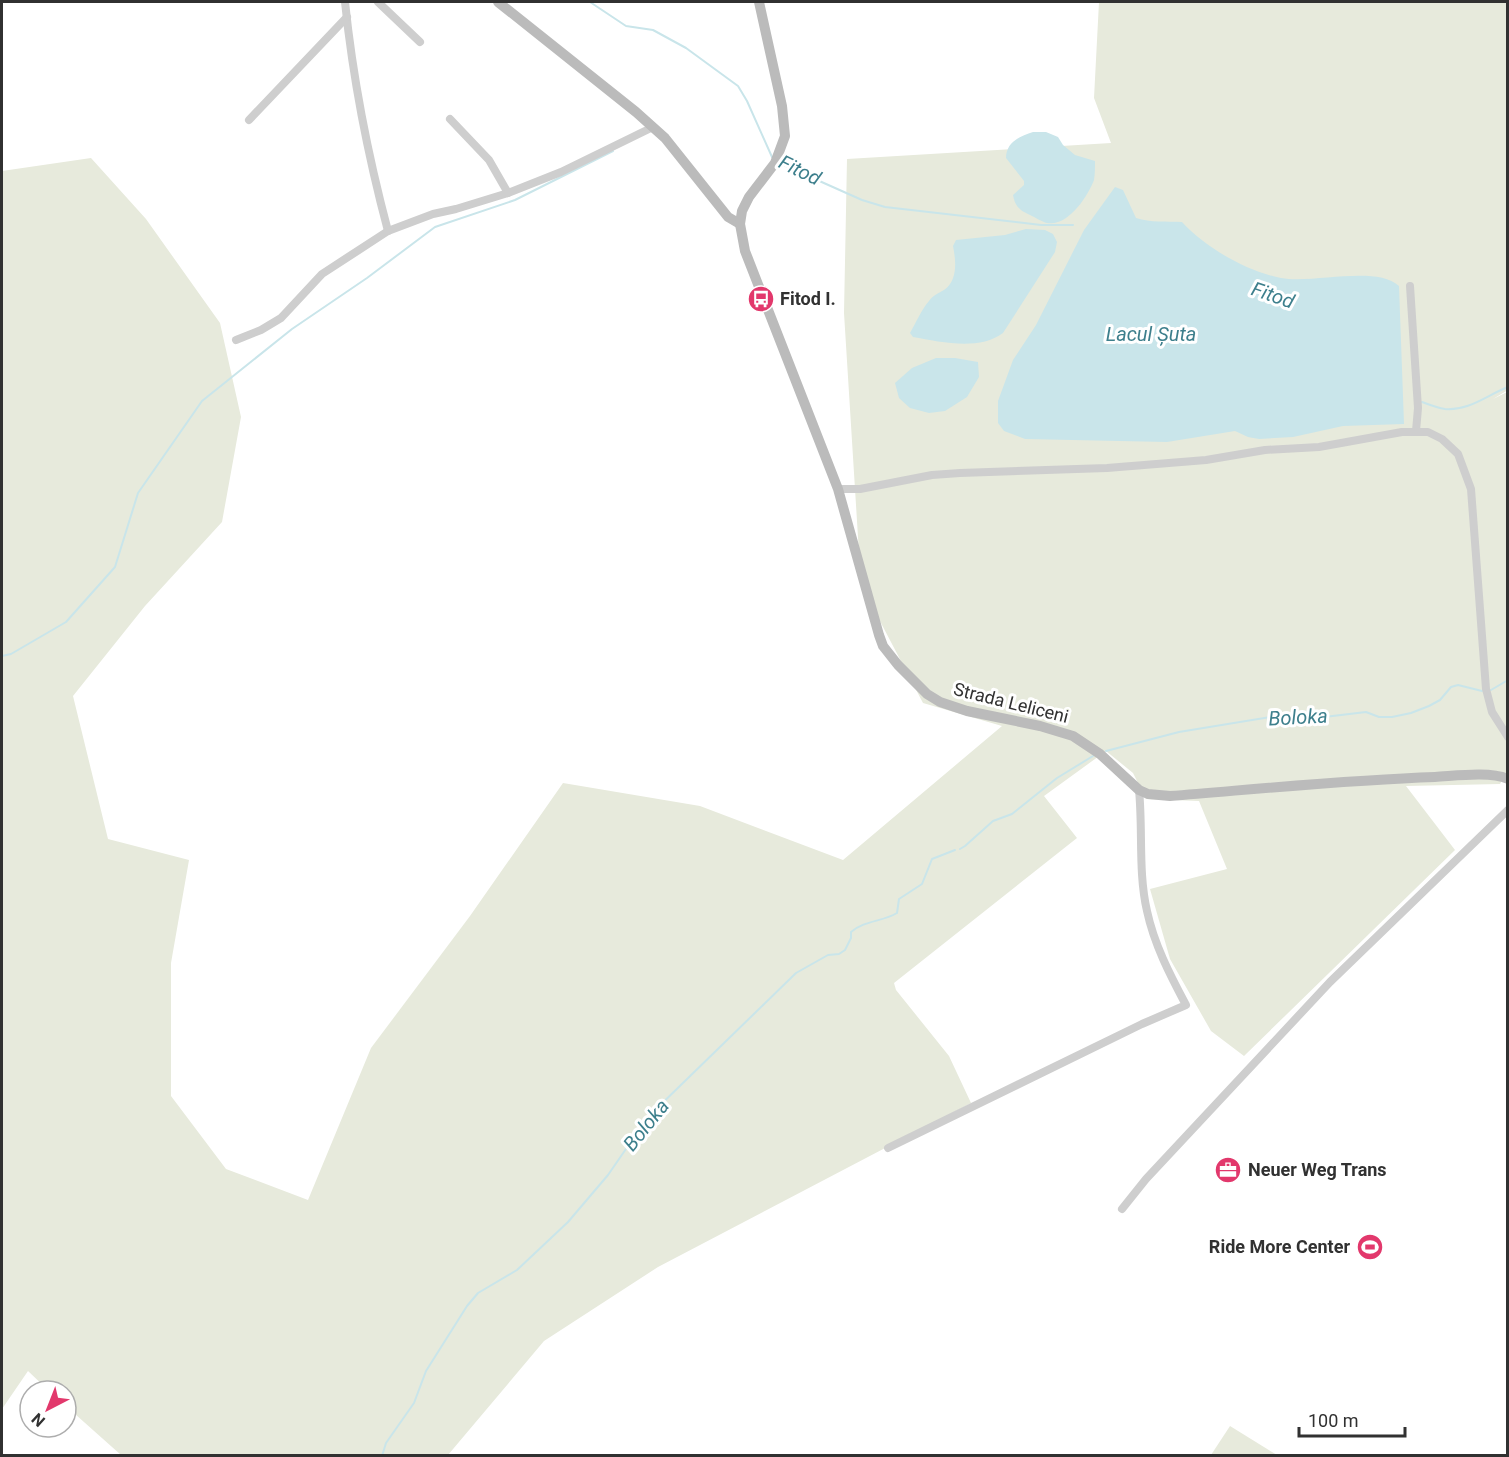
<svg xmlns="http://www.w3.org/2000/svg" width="1509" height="1457" font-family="Roboto,sans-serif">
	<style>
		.green { fill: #e7eadc }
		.water { fill: #c9e5ea }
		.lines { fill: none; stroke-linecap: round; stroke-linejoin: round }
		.stream { stroke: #c9e5ea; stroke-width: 2 }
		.street { stroke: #cecece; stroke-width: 8 }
		.secondary { stroke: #bbb; stroke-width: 10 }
		.labels { text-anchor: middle; stroke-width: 6; stroke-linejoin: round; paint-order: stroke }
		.poi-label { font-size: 18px; font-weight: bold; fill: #313131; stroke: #fff; text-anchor: start }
		.street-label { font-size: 18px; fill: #313131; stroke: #fff }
		.water-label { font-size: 20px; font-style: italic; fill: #3d7f8c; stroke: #fff }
	</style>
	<rect width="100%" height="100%" fill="#fff"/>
	<g class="green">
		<path d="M1099,2H1507L1508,390L1493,399L1507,392V772L1500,784L1406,786L1455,850L1244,1056L1211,1031L1170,959L1150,889L1227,869L1199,801L1146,799L1133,773L1106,751L1044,796L1077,838L894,983L896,990L949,1056L971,1103L658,1267L544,1341L448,1455H121L66,1406V1391H49L28,1371L2,1409V171L91,158L146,219L220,323L241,417L222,522L145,606L73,696L108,839L189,860L171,963V1096L226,1169L308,1200L371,1048L470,916L563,783L700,806L843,860L1002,726L923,703L861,585L844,313L847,159L1111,143L1094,98Z"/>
		<path d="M1230,1426L1277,1455H1211Z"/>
	</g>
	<g class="water">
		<path d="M1033,132H1046L1058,137L1063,145L1075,155L1095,161C1095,167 1095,174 1094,180C1088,196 1068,227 1047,223C1042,222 1035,217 1030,215C1019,210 1015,206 1013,195L1024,185V181L1006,158C1006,142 1020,136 1033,132Z"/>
		<path d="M1115,187L1123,190L1136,218C1151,223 1166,221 1182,222C1206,248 1246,271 1281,278C1313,284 1376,265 1399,286L1404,424L1343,426L1293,437L1259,439L1248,437L1235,431L1167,442L1025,439L1004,431L998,423V401L1013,360L1036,325L1084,230Z"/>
		<path d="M1026,229L1045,230L1053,234L1057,242L1055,252L1003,333C979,351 941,342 913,337L910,333C916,323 921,310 929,301C933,295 939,293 944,290C958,280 956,261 953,246L956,240L1005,235Z"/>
		<path d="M936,358H955L978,362L979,377L967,397L945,411L929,413L910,408L899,398L895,383L912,368Z"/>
	</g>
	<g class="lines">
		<g class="stream">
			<path d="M590,2L626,26L653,30L686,48L738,86L747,101L772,157"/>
			<path d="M779,163L862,200L885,207L1041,225H1073"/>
			<path d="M1422,402C1430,405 1438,408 1445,409C1469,411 1487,395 1508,387"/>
			<path d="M2,656L11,654L66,622L115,567L138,493L202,401L292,329L367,278L435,227L515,200L613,151"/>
			<path d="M1491,690L1508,680"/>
			<path d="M1106,751L1179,732L1282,715L1316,718L1366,712L1379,717H1392L1411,713L1429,706L1440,700L1451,687L1458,685L1482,691"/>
			<path d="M960,849L965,846L993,821L1012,814L1057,778L1093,756"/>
			<path d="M382,1456L386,1443L414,1403L426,1371L467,1306L478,1293L517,1270L568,1222L608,1175L648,1117L796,973L828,955L839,954L845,950L851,938V932C865,920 882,922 897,913L899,899L922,884L932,859L955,850"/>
		</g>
		<g class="street">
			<path d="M345,2C353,79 368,156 388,231"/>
			<path d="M378,2L420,42"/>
			<path d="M450,119L489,160L508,193"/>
			<path d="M249,120L347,17"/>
			<path d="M1410,286L1418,408L1416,431"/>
			<path d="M236,340L261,330L281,318L322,274L388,231L433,214L456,209L508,193L561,172L653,127"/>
			<path d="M838,489H860L932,475L960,473L1107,468L1206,460L1265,450L1319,447L1402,432H1428L1442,439L1458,454L1471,489L1486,689L1492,712L1508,737"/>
			<path d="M888,1148L1142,1024L1186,1005C1170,975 1154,944 1147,911C1138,872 1143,830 1139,790"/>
			<path d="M1122,1209L1146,1179L1330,982L1508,810"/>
		</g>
		<g class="secondary">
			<path d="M498,2L636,112L665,138L728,217L740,224"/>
			<path d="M759,2L782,106L785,136L775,163L749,197L742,211L740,224L745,251L838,489L879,635L883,646L898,665L927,694L940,702L967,711L1040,726L1073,736L1100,754L1139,790L1148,794L1170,796C1258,789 1347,780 1435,777C1455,776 1489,771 1508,779"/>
		</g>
	</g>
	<defs>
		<symbol id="bus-disc" viewBox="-11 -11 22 22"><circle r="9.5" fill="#e2386c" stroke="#fff"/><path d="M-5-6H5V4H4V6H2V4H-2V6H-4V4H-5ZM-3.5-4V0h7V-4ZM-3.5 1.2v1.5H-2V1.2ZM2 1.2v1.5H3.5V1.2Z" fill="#fff"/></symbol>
		<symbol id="office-disc" viewBox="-11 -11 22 22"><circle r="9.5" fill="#e2386c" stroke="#fff"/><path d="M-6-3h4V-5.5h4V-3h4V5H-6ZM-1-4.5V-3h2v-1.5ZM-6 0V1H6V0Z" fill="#fff"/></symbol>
		<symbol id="stadium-disc" viewBox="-11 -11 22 22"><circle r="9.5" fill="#e2386c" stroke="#fff"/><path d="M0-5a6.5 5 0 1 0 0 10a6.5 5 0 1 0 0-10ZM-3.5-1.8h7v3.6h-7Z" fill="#fff"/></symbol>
	</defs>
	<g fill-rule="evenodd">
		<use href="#bus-disc" x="746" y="284" width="30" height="30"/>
		<use href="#office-disc" x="1213" y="1155" width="30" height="30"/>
		<use href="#stadium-disc" x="1355" y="1232" width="30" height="30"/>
	</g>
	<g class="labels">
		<g class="poi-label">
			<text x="780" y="305">Fitod I.</text>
			<text x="1248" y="1176">Neuer Weg Trans</text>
			<text x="1350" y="1253" text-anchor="end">Ride More Center</text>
		</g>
		<g class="street-label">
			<text transform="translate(1011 703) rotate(14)" y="6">Strada Leliceni</text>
		</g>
		<g class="water-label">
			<text transform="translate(800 170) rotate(26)" y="7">Fitod</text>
			<text transform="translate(1273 295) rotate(19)" y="7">Fitod</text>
			<text x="1151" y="341">Lacul Șuta</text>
			<text transform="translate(1298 717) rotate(-3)" y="7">Boloka</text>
			<text transform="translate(646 1125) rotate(-51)" y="7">Boloka</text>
		</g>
	</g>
	<rect width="1509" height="1457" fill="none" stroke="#313131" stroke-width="6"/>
	<g transform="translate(48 1409) rotate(222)"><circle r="28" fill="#ffffff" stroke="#adadad" stroke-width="1.5"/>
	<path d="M0-4.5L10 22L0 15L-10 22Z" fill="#e2386c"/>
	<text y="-9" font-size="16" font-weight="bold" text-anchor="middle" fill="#313131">N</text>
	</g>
	<path d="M1299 1427v9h106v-9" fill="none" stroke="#313131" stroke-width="3"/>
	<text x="1308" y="1427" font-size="18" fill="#313131" stroke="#ffffff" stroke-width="4.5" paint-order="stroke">100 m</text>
</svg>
